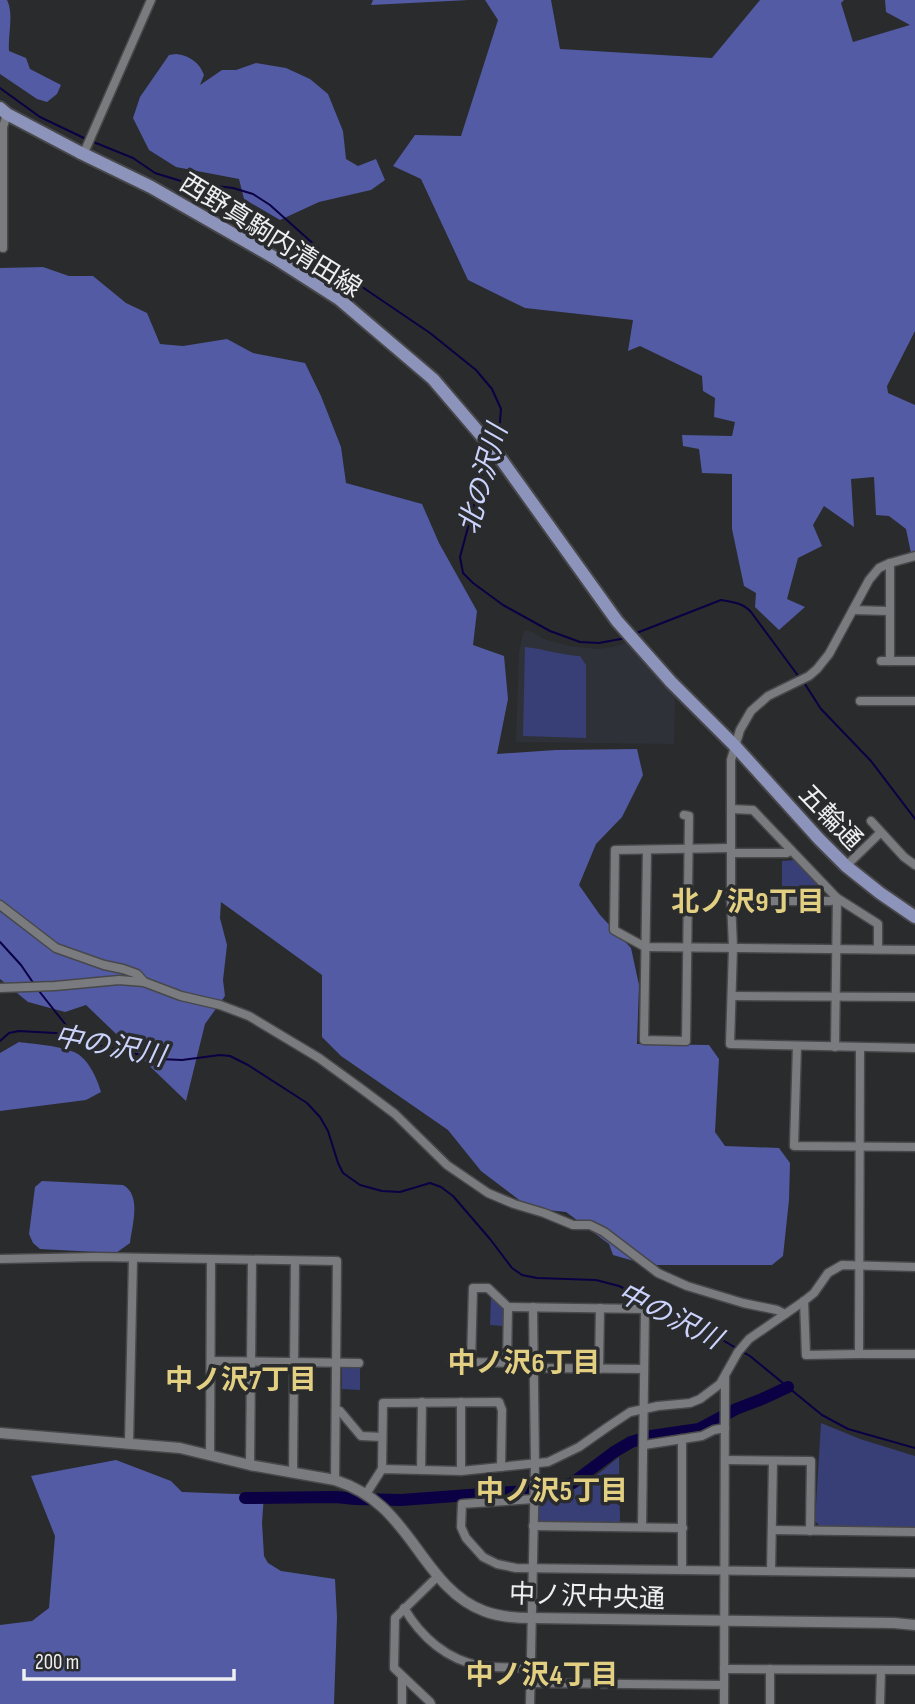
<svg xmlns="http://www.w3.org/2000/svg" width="915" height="1704" font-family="'Sofia Sans Condensed','Noto Sans JP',sans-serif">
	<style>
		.built { fill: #2f3139 }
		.green { fill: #383f77 }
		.forest { fill: #525ba4 }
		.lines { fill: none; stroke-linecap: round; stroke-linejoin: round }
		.stream { stroke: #0b0043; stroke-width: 2 }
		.river { stroke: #0b0043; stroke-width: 12 }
		.minor-casing { stroke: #48484b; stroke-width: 11 }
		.tertiary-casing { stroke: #48484b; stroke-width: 13 }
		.primary-casing { stroke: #48484b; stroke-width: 16 }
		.minor { stroke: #7a7b7e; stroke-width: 8 }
		.tertiary { stroke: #7a7b7e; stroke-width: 10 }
		.primary { stroke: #8d94bb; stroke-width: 12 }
		.labels { text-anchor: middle; stroke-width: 7; stroke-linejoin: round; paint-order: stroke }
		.street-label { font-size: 26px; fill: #eeeff1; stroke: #2a2b2d }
		.water-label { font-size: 28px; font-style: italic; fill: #cbd3fd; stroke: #2a2b2d }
		.neighbourhood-label { font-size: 28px; font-weight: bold; fill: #e2cf82; stroke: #2a2b2d }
	</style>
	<rect width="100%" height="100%" fill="#2a2b2d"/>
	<path class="built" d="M524,630L532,632L544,639L569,646L598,649L613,647L628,642L675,698L674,744L516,742L519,652Z"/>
	<g class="green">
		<path d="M525,647C544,649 561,655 580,656L586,665V738L523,736Z"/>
		<path d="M795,860L821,888L819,896L782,897V861Z"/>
		<path d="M491,1297L504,1309L503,1326L490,1325Z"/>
		<path d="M342,1368H360V1390L342,1389Z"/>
		<path d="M821,1423L860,1439L915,1456V1527L820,1526L815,1521Z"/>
		<path d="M619,1457L620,1523L537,1522L538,1496C549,1494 561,1494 572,1490C589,1483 605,1468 619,1457Z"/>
	</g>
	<g class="forest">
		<path d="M0,0H7C14,14 8,34 9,51L26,58L30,69L61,85L57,94L47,102L37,99L0,74Z"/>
		<path d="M373,0H469L371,5Z"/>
		<path d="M485,0H551L560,49L712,58L760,0H844L841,3L853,42L910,25L886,12L885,0H915V331L887,386L888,393L915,405V552L911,553L906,529L889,516L876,515L874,477L851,479L854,527L824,506L813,525L822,546L798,558L787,599L805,607L779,630L755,607L756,593L744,586L732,529V474L702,473L699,449L683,446L682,435L732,436L735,422L714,417L715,398L703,391L702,376L640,346L628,351L633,320L525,308L468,280L421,179L393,166L415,135L461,136L498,20Z"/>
		<path d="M176,54C189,55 200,63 204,75L200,85L222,70H236L256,63L286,68L310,79L328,94L343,131L346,159L358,166L376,159L385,180L371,190L319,202L280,220L244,199L239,179L176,167L149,150L133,118L140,97L169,55Z"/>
		<path d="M43,267L69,276H93L126,303L147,313L160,344L183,346L227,339L253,353L305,363L321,396L341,447L346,483L422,504L439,543L477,611L473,645L504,656L508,699L497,754L556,750L637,749L643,775L622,817L596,844L579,885L600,915L631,948L639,985L637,1044L709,1045L719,1059L715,1132L725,1146L779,1148L790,1163L789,1200L783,1256L772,1265H648L613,1255L609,1244L566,1212L530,1208L481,1171L448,1130L341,1056L322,1037V975L221,902L220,918L227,945L223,980L225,996L205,1024L186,1101L86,1005L65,1012L28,1002L0,979V268Z"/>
		<path d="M19,1042C34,1044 61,1046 74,1052C88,1058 97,1078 101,1092L86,1100L0,1111V1053Z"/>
		<path d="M42,1181L123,1185C142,1195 132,1226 130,1243L116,1253L40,1249L33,1243L29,1234L35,1187Z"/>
		<path d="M116,1460L171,1481L182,1492L264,1495L262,1523L264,1556L268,1563L281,1571L335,1579L337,1617L334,1704H0V1625L32,1621L49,1608L55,1536L31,1476Z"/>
	</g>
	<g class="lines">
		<g class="stream">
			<path d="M0,88L40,117L86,139"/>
			<path d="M91,141L133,158L155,173L184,182L233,188L253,194L270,205L318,248L343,274L430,333L476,370L492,389L501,409L499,434L495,444"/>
			<path d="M490,455L484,468L460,557L463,573L473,583L503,605L550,631L580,642L599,643L626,638"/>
			<path d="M634,634L721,600C733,602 743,603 751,612L799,677"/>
			<path d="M803,681L821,709L871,761L915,819"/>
			<path d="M0,942L21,965L34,984"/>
			<path d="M39,991L73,1034"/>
			<path d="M0,1041L9,1033L19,1031L73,1034L93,1044L159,1059L182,1060L220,1055L230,1056L248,1065L307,1103L320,1117L328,1131L338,1163L343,1173L360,1185L382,1191L400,1192L430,1183L441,1187L453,1196L490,1239L512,1268L522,1275L537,1278L596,1280L619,1286L704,1329L736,1348"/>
			<path d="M741,1351L750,1356L822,1415L848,1429L915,1448"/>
		</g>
		<path class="river" d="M245,1498L336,1497L355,1499L401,1500L539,1490L571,1484L614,1452L631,1442L651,1436L699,1429L736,1409L762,1399L788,1387"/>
		<defs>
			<g id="minor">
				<path d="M83,155L151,0"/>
				<path d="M3,248V127L7,114"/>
				<path d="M915,556L890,563L879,568L869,580L829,654L817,669L809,676L768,696L751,711L740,730L731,760V901L733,947L730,1044L915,1048"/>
				<path d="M853,610L889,611"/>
				<path d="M881,661H915"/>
				<path d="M890,661V563"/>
				<path d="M860,701H915"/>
				<path d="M731,809L753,810L837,898L878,924V949"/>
				<path d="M871,821L904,857L915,865"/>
				<path d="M730,848L615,850L614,930L645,947L915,950"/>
				<path d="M647,850L644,1040L686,1041L689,816L684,815"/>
				<path d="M731,853H787L791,850"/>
				<path d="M846,866L880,833"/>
				<path d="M731,901H831L837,898L835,1047"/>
				<path d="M0,905L56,948L104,965L123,969L137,974L144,982"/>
				<path d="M0,988L55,986L119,980L144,982L181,996L220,1005L249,1016L319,1058L363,1090L395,1114L447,1165L488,1193L514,1204L544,1213L573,1225H590L604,1232L658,1273L687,1286L743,1303L777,1310L785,1314"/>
				<path d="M732,996L915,997"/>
				<path d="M797,1046L794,1146L915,1147"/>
				<path d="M860,1047L859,1354H915"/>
				<path d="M0,1259L96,1257L337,1261L335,1480"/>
				<path d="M804,1301L806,1355L859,1354"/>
				<path d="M508,1307L645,1309L642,1527"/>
				<path d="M211,1361L359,1363"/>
				<path d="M452,1362L533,1363"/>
				<path d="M471,1362L473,1288H488L508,1307L507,1363"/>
				<path d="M533,1368L644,1369"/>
				<path d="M599,1369L600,1308"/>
				<path d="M336,1410L340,1411L361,1436L382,1437"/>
				<path d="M129,1443L133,1259"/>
				<path d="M644,1445L702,1436L714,1430L725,1428"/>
				<path d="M210,1455L211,1260"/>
				<path d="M725,1460L811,1461L810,1531"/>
				<path d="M250,1465L252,1260"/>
				<path d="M382,1469L383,1403L499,1402L502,1410L501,1467"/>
				<path d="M421,1470L422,1402"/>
				<path d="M461,1471V1402"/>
				<path d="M293,1473L295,1261"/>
				<path d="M366,1494L382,1469L461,1471L548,1462L579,1447L609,1426L630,1412L658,1406L690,1403L700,1399L720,1384L738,1352L749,1339L804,1301L814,1293L828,1273L842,1265L915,1267"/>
				<path d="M534,1499L462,1504L461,1527L466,1538L483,1557L497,1564L516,1568L915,1573"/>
				<path d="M533,1526L683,1528"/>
				<path d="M772,1530L915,1532"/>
				<path d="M682,1570V1439"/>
				<path d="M771,1571L773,1461"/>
				<path d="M404,1608C421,1637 447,1660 481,1666C497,1668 515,1667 531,1668"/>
				<path d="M724,1669L915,1670"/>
				<path d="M402,1677V1704"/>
				<path d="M531,1683L724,1685"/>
				<path d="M431,1704L430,1702L394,1668L395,1618L438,1576"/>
				<path d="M530,1704L535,1464L533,1307"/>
				<path d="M724,1704L725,1376"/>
				<path d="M770,1704V1669"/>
				<path d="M880,1704L881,1670"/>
			</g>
			<path id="tertiary" d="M0,1433L180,1448L250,1465L335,1480C353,1486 368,1494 382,1507C418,1539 436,1593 484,1611C499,1617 515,1618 532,1618L894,1623L915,1625"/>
			<path id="primary" d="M0,108L7,114L79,152L151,187L275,258L339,299L433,379L498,455L617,621L671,682L735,746L819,839L846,866L880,893L915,917"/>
		</defs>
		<use href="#minor" class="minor-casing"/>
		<use href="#tertiary" class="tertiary-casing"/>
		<use href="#primary" class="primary-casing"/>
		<use href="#minor" class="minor"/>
		<use href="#tertiary" class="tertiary"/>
		<use href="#primary" class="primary"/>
	</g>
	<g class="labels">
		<g class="street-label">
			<text transform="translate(271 235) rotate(32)" y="9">西野真駒内清田線</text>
			<text transform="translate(831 817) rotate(46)" y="9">五輪通</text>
			<text transform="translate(587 1596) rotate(2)" y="9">中ノ沢中央通</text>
		</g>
		<g class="water-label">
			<text transform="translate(482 479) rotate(-74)" y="10">北の沢川</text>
			<text transform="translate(110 1045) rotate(11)" y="10">中の沢川</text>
			<text transform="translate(670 1315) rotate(27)" y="10">中の沢川</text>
		</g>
		<g class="neighbourhood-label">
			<text x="748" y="911">北ノ沢9丁目</text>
			<text x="524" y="1372">中ノ沢6丁目</text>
			<text x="241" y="1389">中ノ沢7丁目</text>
			<text x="552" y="1500">中ノ沢5丁目</text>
			<text x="542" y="1684">中ノ沢4丁目</text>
		</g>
	</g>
	<path d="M24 1669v10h210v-10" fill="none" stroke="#eeeff1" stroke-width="3.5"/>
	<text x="35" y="1669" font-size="21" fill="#eeeff1" stroke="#2a2b2d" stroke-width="5" paint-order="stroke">200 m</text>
</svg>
